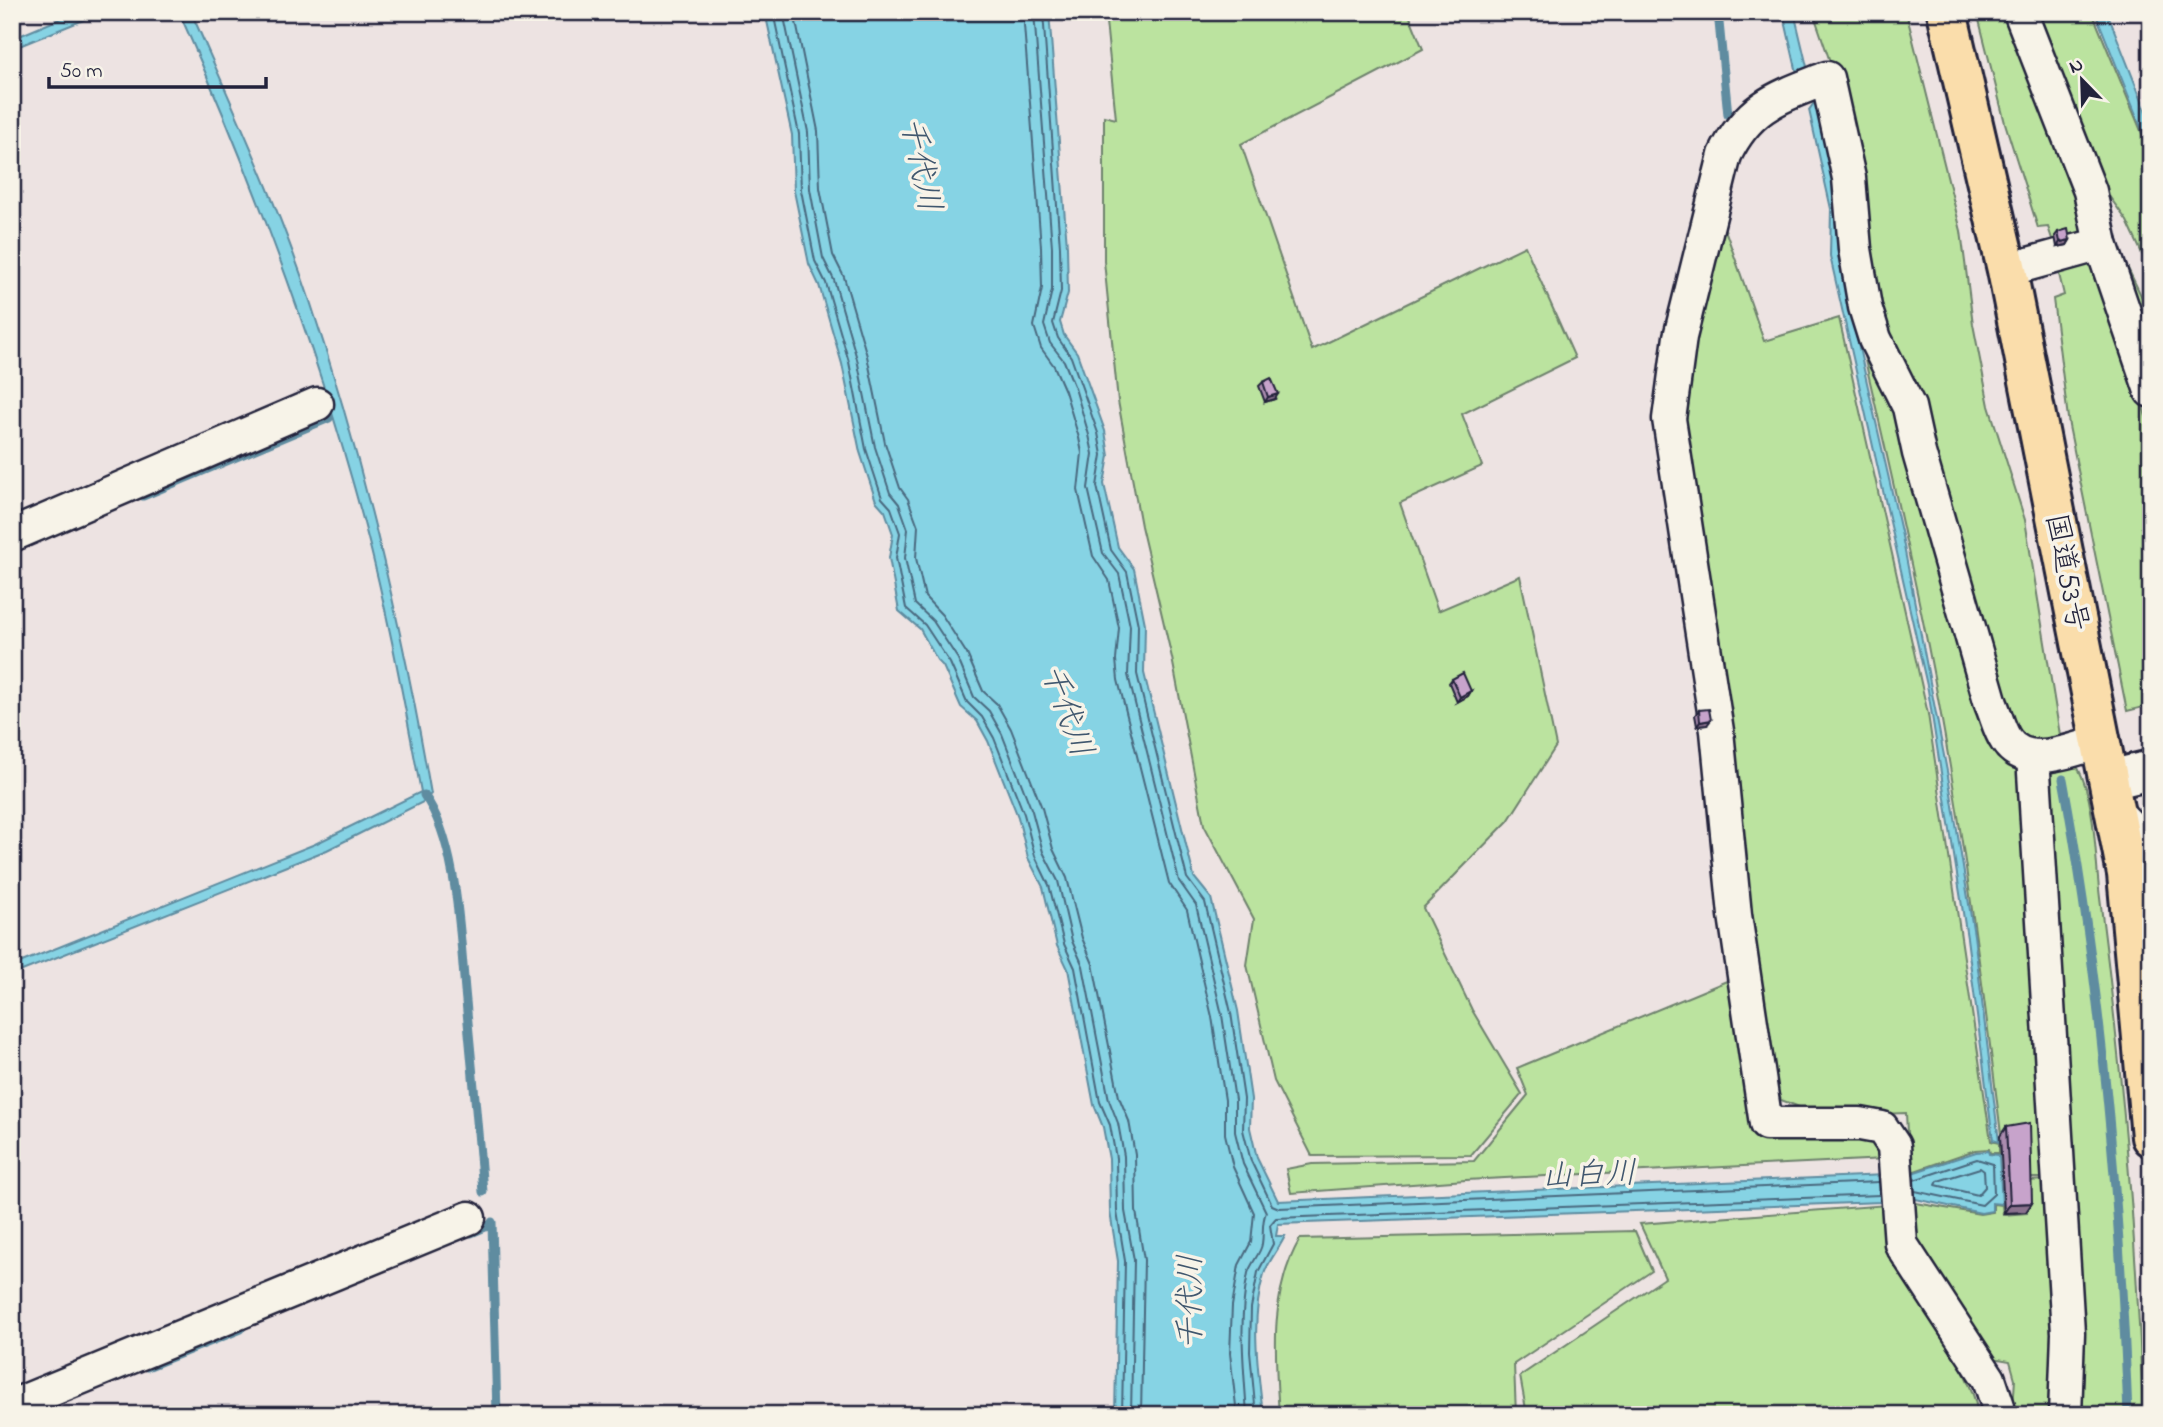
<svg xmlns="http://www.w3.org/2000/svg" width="2163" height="1427" font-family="'Indie Flower','Klee One',sans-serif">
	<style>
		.green { fill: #bbe39f; stroke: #6e826d; stroke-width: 2 }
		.water { fill: #86d3e4; stroke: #5e8ca0; stroke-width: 2 }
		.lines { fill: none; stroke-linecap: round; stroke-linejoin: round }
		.shore { stroke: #4a697f; stroke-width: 2 }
		.stream { stroke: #5e8ca0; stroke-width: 9 }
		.minor-casing { stroke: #22223b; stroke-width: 37 }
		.secondary-casing { stroke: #22223b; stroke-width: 44 }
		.trunk-casing { stroke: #22223b; stroke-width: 44 }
		.minor { stroke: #f7f3e8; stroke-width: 32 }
		.secondary { stroke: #f7f3e8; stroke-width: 38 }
		.trunk { stroke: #faddab; stroke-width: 38 }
		.wall { fill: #ab8caf; stroke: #22223b; stroke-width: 2 }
		.shaded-wall { fill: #8b728e; stroke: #22223b; stroke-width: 2 }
		.building { fill: #c7a3cb; stroke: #22223b; stroke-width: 2 }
		.labels { text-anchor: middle; stroke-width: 7; stroke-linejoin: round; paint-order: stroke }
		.street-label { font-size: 30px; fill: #22223b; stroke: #f7f3e8 }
		.water-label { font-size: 32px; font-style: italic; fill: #40576e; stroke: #f7f3e8 }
	</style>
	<rect width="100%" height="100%" fill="#ede3e2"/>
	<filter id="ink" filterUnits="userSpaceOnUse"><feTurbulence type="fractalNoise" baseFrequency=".0143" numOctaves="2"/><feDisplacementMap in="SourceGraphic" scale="14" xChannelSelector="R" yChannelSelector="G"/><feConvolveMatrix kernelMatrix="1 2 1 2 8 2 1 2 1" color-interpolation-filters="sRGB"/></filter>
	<g filter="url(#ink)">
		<g class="green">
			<path d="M1105,12H1408L1423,49L1241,144L1312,350L1525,246L1575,358L1462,414L1482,466L1400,503L1438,611L1520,576L1556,746L1508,821L1423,908L1472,1010L1522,1094L1471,1155L1312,1156L1274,1081L1247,965L1254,919L1204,825L1172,658L1141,526L1118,401L1104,261V116L1116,119Z"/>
			<path d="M1813,12H1906L1961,231L1973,324L1989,406L2025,520L2061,741L2021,745L1889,357L1836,79Z"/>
			<path d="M1977,12H2011L2090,237L2056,251L2048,227L2038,228L2005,123Z"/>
			<path d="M2030,12H2092L2151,155V273L2127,221L2093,174Z"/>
			<path d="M1839,199L1891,391L2018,765L2046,1178H2027L2024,1132L2001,1134C1981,970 1960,807 1928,646C1902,515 1871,386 1841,257Z"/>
			<path d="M1720,215L1764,341L1839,318L1928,714L1991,1141L1999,1143V1153H1990L1989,1149L1975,1150L1909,1173L1906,1113L1823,1116L1781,1100L1764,1047L1680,413Z"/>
			<path d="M2120,252L2151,316V357Z"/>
			<path d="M2097,256L2151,433V713L2143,707L2127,711L2069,426L2053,299L2064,295L2057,266Z"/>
			<path d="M2070,765L2078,768C2096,801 2095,860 2100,898C2122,1068 2137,1243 2143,1415H2078L2047,796L2050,767Z"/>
			<path d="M1734,978L1758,1131L1852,1133L1876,1141L1885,1159L1466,1180L1291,1193L1286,1169L1312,1164L1474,1161L1528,1095L1517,1068Z"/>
			<path d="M2046,1180L2055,1305V1410L2013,1409L2015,1379L2010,1361L1982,1356L1911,1241L1910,1202L1980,1214L1993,1212V1204L2002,1205L2003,1215L2027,1213L2026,1181Z"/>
			<path d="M1887,1205C1886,1218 1884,1232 1885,1244C1888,1260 1903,1277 1912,1290C1935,1323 1973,1376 1978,1415H1527L1520,1376L1665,1278L1640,1224Z"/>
			<path d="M1635,1231L1652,1271L1514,1364L1516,1415H1279C1275,1356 1269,1292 1300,1239Z"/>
		</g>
		<g class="water">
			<path d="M76,12H103L12,49V39Z"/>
			<path d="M179,12H191C233,107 277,202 310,301C364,463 402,626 431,794L423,802L327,850L12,975V966L315,844L421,792C404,702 388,612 364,523C317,348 253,178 179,12Z"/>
			<path d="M765,12H1049L1067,246L1068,293L1060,322L1064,335L1077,353L1105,431L1109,456L1104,484L1118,547L1134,569L1145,624L1144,673L1194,877L1211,898L1238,1011L1251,1099L1250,1128L1257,1158L1278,1201L1909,1174L1976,1152L1988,1151L1989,1154L1999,1155L2002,1204L1992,1203V1211L1981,1213L1911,1198L1882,1202L1278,1224L1276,1236H1285C1279,1249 1269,1260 1264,1274C1250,1319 1258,1369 1263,1415H1115L1118,1261L1110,1212L1109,1159L1103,1127L1094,1105L1068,969L1057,946L1043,887L1028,858L1018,817L988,741L977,721L961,707L943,666L937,660L920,629L899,611L889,558L893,534L885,511L876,501L860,452L842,364L819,285L809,264L794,191L792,135Z"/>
			<path d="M1783,12H1794L1808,71L1797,73Z"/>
			<path d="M2095,12H2107L2151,124V152Z"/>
			<path d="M1816,100L1837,206L1838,256L1902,536L1950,787L1974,935L1999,1142L1993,1140L1967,938L1928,690L1830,256L1831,209L1809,110Z"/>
		</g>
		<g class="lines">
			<g class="shore">
				<path d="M773,12L799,134L801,190L815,261L826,283L849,362L866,449L882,498L891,508L900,533L896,558L906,608L925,625L950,663L967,702L982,717L994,738L1024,814L1035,856L1049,885L1064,944L1075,968L1100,1102L1110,1125L1116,1158L1117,1212L1125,1261L1122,1415"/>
				<path d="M783,12L808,132L810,189L823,258L834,280L857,359L875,447L890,493L899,504L908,529L905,558L915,604L933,621L958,659L974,697L989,711L1002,734L1032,811L1043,852L1058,881L1072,941L1083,966L1109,1100L1118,1123L1124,1156L1125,1211L1134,1260L1131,1415"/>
				<path d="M794,12L818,131L820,188L833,255L844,277L867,356L885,443L900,488L908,499L918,526L916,558L925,597L942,615L967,654L983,691L997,704L1011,729L1042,808L1053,849L1067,878L1082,938L1093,964L1119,1097L1129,1121L1135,1155L1136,1211L1144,1260L1141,1415"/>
				<path d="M1023,12L1041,247L1042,288L1034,326L1041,348L1054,366L1065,391L1079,438L1082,453L1078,490L1093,556L1109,580L1119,628L1116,660L1118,680L1169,883L1187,910L1212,1017L1225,1100V1134L1233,1167L1254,1213L1251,1242L1239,1265L1232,1306L1230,1353L1237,1415"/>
				<path d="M1034,12L1052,247V290L1044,325L1050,343L1064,361L1075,388L1089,435L1093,454L1088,488L1103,553L1119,574L1130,626L1128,675L1179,881L1196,905L1222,1015L1235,1100V1132L1243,1164L1266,1212C1261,1224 1264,1232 1262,1244C1261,1253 1251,1263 1248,1273C1238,1322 1244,1366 1247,1415"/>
				<path d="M1043,12L1060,247L1061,291L1053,323L1058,338L1071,357L1098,433L1102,455L1097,486L1111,550L1127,572L1138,625L1137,674L1187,878L1205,902L1231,1013L1244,1099L1243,1130L1251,1161L1272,1205L1279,1208L1879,1182"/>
				<path d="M1980,1168L1984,1171L1985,1187L1978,1195L1936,1185L1938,1181Z"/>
				<path d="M1914,1180L1977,1159L1993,1164L1994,1194L1982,1205L1915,1191"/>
				<path d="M1256,1415L1250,1352L1251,1308L1258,1272L1273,1244L1270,1225L1276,1218L1880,1195"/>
			</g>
			<g class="stream">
				<path d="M1718,12L1728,115"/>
				<path d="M143,496L329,418"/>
				<path d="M2063,779C2102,989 2120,1201 2128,1415"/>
				<path d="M424,795C459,843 460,942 466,1001C472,1065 478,1128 483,1192"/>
				<path d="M492,1222L497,1415"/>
				<path d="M471,1233L490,1225"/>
				<path d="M147,1367L241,1329"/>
				<path d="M33,1415L51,1407"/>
			</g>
			<defs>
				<g id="minor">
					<path d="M2020,12L2090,191L2101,244L2151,391"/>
					<path d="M2007,270L2101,244"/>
					<path d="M12,535L317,404"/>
					<path d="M2033,756L2068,1333L2065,1415"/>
					<path d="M2114,810L2151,848"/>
					<path d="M12,1406L469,1218"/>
					<path d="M1998,1415V1406L1989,1379L1901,1244L1894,1146L1882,1128L1860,1124H1766L1735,915L1717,731L1669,419L1680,337L1725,155C1749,105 1779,97 1827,78L1849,178L1855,249L1865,307L1875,339L1909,407L1919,453L1991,704C1996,715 1999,730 2006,740C2026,771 2074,749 2103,741"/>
				</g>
				<path id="secondary" d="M2109,780L2151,770"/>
				<path id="trunk" d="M1947,12L2007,270L2127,874L2151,1137"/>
			</defs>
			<use href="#minor" class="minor-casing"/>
			<use href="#secondary" class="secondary-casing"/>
			<use href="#trunk" class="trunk-casing"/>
			<use href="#minor" class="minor"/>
			<use href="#secondary" class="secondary"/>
			<use href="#trunk" class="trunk"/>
		</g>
		<g class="wall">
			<path d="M2058,232L2070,240L2067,245L2057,247L2055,236Z"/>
			<path d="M1263,382L1275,399L1265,402L1259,386Z"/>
			<path d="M1452,679L1471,691L1468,696L1457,702L1449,683Z"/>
			<path d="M1699,710L1707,725L1697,726L1695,715Z"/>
			<path d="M2006,1127L2032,1203L2026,1212L2004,1213L2000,1136Z"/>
		</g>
		<g class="shaded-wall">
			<path d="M2070,240L2067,245L2057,247L2060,242Z"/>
			<path d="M1278,394L1275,399L1265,402L1268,397Z"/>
			<path d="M1471,691L1468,696L1457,702L1460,697Z"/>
			<path d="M1711,720L1707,725L1697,726L1700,722Z"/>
			<path d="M2032,1203L2026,1212L2004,1213L2010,1204Z"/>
		</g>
		<g class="building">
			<path d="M2068,229L2070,240L2060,242L2058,232Z"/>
			<path d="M1271,378L1278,394L1268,397L1263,382Z"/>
			<path d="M1463,673L1471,691L1460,697L1452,679Z"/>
			<path d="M1709,709L1711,720L1700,722L1699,710Z"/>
			<path d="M2030,1123L2032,1203L2010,1204L2006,1127Z"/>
		</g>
	</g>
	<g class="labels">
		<g class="street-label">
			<text transform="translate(2068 572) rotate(79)" y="10">国道53号</text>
		</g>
		<g class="water-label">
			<text transform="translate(922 164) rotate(78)" y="11">千代川</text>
			<text transform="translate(1068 710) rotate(70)" y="11">千代川</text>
			<text transform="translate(1589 1173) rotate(-2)" y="11">山白川</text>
			<text transform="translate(1189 1302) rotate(-90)" y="11">千代川</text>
		</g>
	</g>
	<rect width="2163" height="1427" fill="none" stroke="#f7f3e8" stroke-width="42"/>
	<rect x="21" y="21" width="2121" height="1385" fill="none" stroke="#22223b" stroke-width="2.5" filter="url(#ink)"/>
	<g transform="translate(2082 80) rotate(337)" stroke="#f7f3e8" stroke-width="5" paint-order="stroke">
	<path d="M0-5L12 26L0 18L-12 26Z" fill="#22223b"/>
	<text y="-10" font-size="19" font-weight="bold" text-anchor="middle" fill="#22223b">N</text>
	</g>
	<path d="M49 77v10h217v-10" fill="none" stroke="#22223b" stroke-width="3.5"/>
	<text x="60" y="77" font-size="21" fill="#22223b" stroke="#f7f3e8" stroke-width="5" paint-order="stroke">50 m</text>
</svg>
